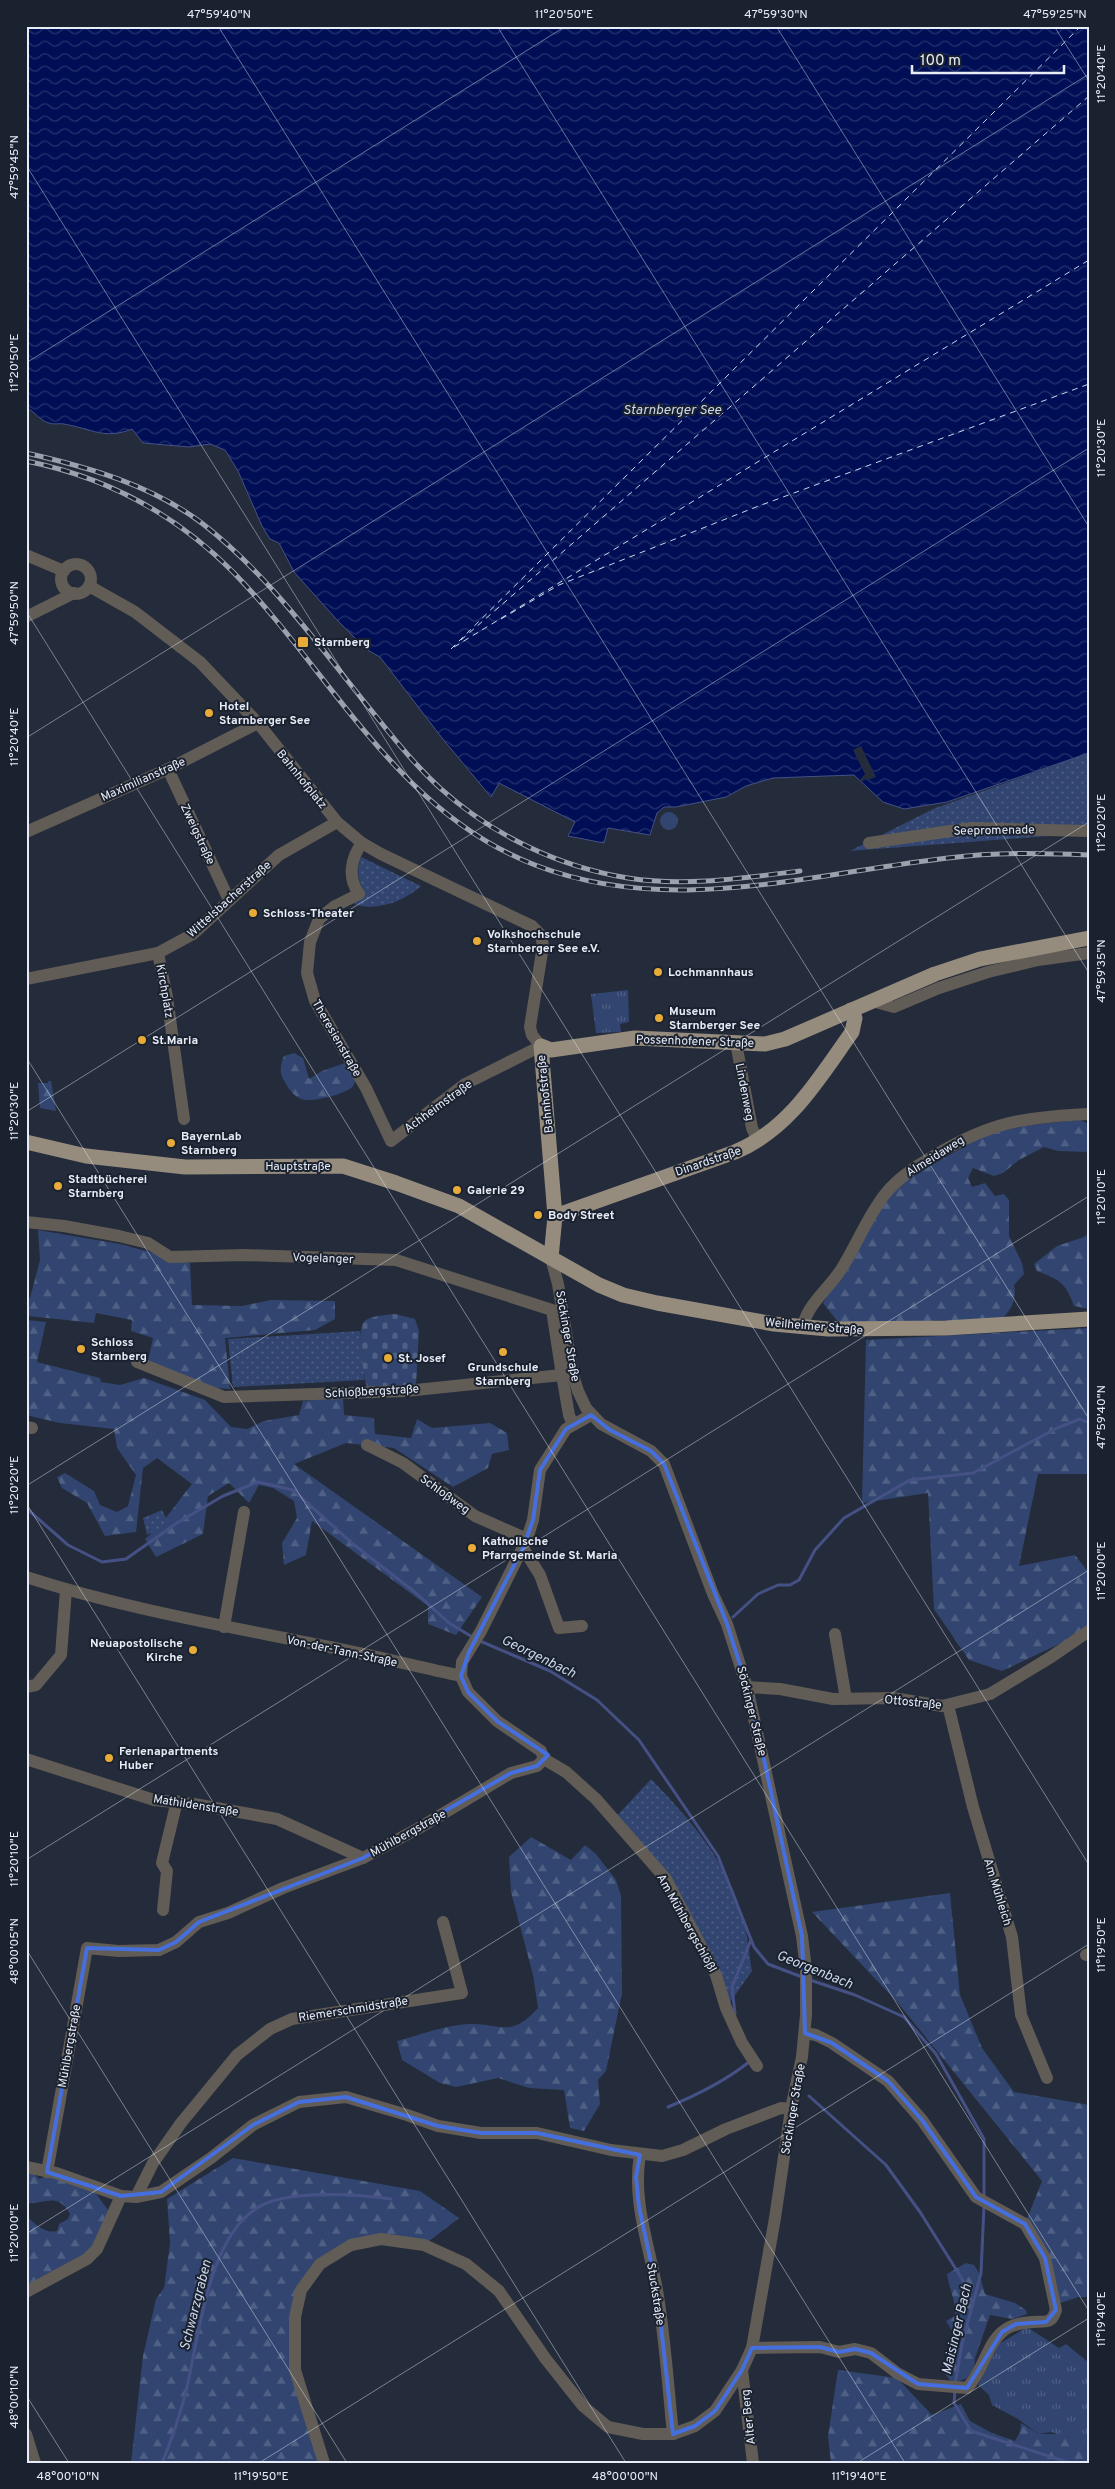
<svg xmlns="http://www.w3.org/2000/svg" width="1115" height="2489" font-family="Overpass,sans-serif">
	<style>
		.grass { fill: url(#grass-tufts) }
		.forest { fill: url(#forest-firs) }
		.cemetery { fill: url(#cemetery-stones) }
		.park { fill: url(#park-dots) }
		.water { fill: url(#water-waves); stroke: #455185 }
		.pier { fill: #242b3a }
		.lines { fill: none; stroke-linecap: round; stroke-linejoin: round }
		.stream { stroke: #455185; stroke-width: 3 }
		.ferry { stroke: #cbd6eb; stroke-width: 1; stroke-dasharray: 6 5; stroke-linecap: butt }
		.minor { stroke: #615c55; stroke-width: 12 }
		.major { stroke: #968c7d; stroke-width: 15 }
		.rail-casing { stroke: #9ba1ad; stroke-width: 5 }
		.rail { stroke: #1a212f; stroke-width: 3; stroke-dasharray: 9; stroke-linecap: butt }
		.marked { fill: none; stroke: #456ede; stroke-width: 4; stroke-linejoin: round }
		.ticks { fill: none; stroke: #e7ecf6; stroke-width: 1; stroke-opacity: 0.45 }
		.poi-dot { fill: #e9ab37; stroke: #1a212f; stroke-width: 2 }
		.labels { text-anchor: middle; stroke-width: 4; stroke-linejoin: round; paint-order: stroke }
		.poi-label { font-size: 12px; font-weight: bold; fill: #e7ecf6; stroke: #1a212f; text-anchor: start }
		.street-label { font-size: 12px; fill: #e7ecf6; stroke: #1a212f }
		.water-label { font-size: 14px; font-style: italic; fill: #cbd6eb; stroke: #1a212f }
		.neatline { fill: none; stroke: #e7ecf6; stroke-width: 2 }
		.ticks-label { font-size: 12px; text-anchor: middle; fill: #e7ecf6 }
	</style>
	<defs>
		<pattern id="grass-tufts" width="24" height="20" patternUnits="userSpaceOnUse" patternTransform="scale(1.25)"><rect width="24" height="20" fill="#314570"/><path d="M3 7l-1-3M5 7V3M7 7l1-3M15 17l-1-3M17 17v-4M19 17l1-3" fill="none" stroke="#4f6085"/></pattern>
		<pattern id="forest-firs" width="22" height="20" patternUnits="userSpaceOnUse" patternTransform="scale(1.25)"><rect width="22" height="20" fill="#314570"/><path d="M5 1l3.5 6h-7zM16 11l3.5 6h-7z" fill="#4f6085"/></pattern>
		<pattern id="cemetery-stones" width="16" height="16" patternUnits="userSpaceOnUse" patternTransform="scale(1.25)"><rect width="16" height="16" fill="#314570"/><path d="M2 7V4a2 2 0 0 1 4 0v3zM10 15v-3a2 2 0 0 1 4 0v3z" fill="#4f6085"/></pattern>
		<pattern id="park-dots" width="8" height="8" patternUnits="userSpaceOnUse" patternTransform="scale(1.25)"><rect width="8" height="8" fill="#314570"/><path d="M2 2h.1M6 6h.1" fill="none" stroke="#4f6085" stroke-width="1.8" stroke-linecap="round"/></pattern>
		<pattern id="water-waves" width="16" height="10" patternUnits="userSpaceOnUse" patternTransform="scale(1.25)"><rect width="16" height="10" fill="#000f55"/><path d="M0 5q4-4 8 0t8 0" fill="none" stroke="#25326e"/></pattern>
	</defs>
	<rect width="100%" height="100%" fill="#242b3a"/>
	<g class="grass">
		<circle cx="669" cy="821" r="9"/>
		<path d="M628,990L629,1022L620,1024L621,1032L596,1033L591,994Z"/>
		<path d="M1027,2327L1059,2348L1066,2344L1089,2363V2453L1079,2441L1051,2432L1039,2434L1018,2419L992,2405L989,2395L978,2385L999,2344Z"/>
	</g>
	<g class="forest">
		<path d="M294,1053L303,1058L309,1079L322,1071L345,1063L355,1074C355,1078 356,1082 353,1086C347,1094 311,1103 301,1099C293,1095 289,1090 285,1082C279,1073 280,1066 284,1056Z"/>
		<path d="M48,1081H51L56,1111L40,1108L38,1083H48Z"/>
		<path d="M1080,1120L1089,1124V1152L1058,1151L1044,1147L1019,1160L1003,1173L994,1176L973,1168L968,1178L972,1187L985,1183L995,1196L1004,1194L1009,1200V1236L1022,1263L1024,1274L1014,1285C1017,1300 1011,1311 1000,1320L838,1322L823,1303L866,1230L896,1189L910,1177L987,1134L1029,1125Z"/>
		<path d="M38,1230L120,1244L190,1263L192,1305L242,1306L271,1300L335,1301V1319L315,1330L225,1338L230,1389L216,1388L148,1361L153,1338L131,1331L132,1320L96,1313L94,1323L28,1316L26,1297L30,1298L40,1260Z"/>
		<path d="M1089,1233V1309L1074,1306C1066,1283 1060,1280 1037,1271L1034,1264L1057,1246L1084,1237Z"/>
		<path d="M26,1320L46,1322L37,1362L100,1378L101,1382L120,1385L144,1378L205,1400L231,1427L247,1429L264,1421L299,1415L303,1401L343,1397L344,1415L374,1418L375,1434L411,1438L417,1419L432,1428L490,1423L507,1433L509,1450L492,1454L488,1468L453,1487L394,1448L346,1443L294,1464L482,1597L456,1635L428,1624V1606L312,1521L306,1555L284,1565L282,1543L297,1518L294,1501L273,1488L259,1485L249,1503L229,1483L208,1496L203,1534L156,1557L145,1539C164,1524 176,1503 192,1484L157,1458L143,1468L136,1532L105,1536L87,1503L62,1488L57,1477L65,1473L94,1491L100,1505L117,1512L128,1506L136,1475L117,1448L114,1429L60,1423L26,1415L29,1393L26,1392Z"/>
		<path d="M1089,1328V1474H1038L1019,1566L1075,1555L1089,1573V1627L1074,1637L1002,1671L969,1660L934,1609L928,1493L862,1503L866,1340Z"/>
		<path d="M531,1837L571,1860L585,1845L596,1854L616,1880L621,1896L622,1993L606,2071L598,2080L600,2104L584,2131L570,2128L564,2090L529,2088L498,2078L456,2087L440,2083L402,2060L397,2041C420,2035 445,2025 469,2024C501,2023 510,2039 538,2008L533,1975L511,1892L509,1857Z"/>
		<path d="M950,1893L960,1995L982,2048L1014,2092L1089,2105V2297H1079L1057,2304L1025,2224L1042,2181L898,2003L812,1912Z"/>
		<path d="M233,2158L420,2191L459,2218L424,2245L381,2239L320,2264L301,2290L295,2364L325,2463H131L143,2356L156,2299L164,2288L170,2243L167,2199Z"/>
		<path d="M26,2172H33L39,2179L47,2176L92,2188L108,2210L103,2230L87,2255L26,2289V2216C36,2224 44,2234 57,2231L59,2224L68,2219L70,2214C57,2191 45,2205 26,2203Z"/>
		<path d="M966,2263L974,2265L979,2273L985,2294L1015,2303L1026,2310L1027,2314L1013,2319L990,2315L975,2358L974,2370L967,2378L953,2384L942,2370L955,2336L946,2321L955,2316C956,2300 949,2289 947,2274Z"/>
		<path d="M838,2370L897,2378L932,2415L961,2404L970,2421L992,2433L1015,2441L1020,2432L1021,2423L1039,2434H1066L1079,2441L1089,2453V2463H831L828,2436Z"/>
	</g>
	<path class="cemetery" d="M395,1314L415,1319L419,1331L416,1385L368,1388C362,1378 356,1331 364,1322C370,1315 387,1315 395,1314Z"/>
	<g class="park">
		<path d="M1089,753V835L1075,834L850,851L933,809Z"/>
		<path d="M361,857L421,886C405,901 376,912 354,904L363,889C357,878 357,869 361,857Z"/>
		<path d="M360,1331L364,1380L233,1387L228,1339Z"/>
		<path d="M162,1510L169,1524L147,1535L143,1518Z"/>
		<path d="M651,1779C691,1820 730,1865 744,1922C748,1937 749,1955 752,1971L726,2008L666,1879L614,1819Z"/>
	</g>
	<path class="water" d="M26,26H1089V753L947,802L904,809L883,802L854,775L773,778L746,786L726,797L676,807H664L657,813L650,835L608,828L604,843L568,836L575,822L499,783L491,797L442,738L380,657L366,649L338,621L294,572L279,543L270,539L262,526L238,471L225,450L210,444L189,447L143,443L132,429C105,440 92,429 64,424C59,423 54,425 49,423C40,421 35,411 26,408Z"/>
	<path class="pier" d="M861,746L876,777L868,780L866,778L862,782L860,780L865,774L853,750Z"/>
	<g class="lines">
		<g class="stream">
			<path d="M26,1508L68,1545L102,1562L126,1559L177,1523L223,1496L258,1482L293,1490L353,1544L416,1593L449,1623L474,1638"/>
			<path d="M733,1617L758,1594L778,1585H790L799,1580L815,1550L844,1518L910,1480L973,1473L1057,1428L1080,1419L1089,1423"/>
			<path d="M480,1641L550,1671L597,1700L639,1740L718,1856L754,1947L768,1964L802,1977"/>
			<path d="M810,1980L855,1995L904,2017L936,2054L984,2139V2197"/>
			<path d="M735,2014L732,1987L751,1940"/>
			<path d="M809,2096L886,2165L920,2212L959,2274L967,2288L973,2305"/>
			<path d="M668,2107C697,2095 724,2082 749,2062"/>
			<path d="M955,2384L962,2344L981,2273L984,2206"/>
			<path d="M955,2390L954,2403L971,2431L1070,2463"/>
			<path d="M162,2463C171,2441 179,2418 185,2395C199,2341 206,2240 257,2208C287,2189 357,2194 391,2199"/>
		</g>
		<g class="ferry">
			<path d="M501,619L559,585L756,507L1089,384"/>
			<path d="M461,640L1089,96"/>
			<path d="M454,647L1089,260"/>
			<path d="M451,649L1081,26"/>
		</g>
		<g class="minor">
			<path d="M26,555L64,571"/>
			<circle cx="76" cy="579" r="15"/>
			<path d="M89,586L135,612L200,662L258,723L337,822L362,843L381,854L532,926L541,935L543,946L530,1027L532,1035L541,1046L465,1084L391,1141L366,1088L315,1001L307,973L310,942L319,919L335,906L359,894C347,877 351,858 362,843"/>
			<path d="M26,617L74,593"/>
			<path d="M168,769L229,900"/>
			<path d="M26,832L168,769L258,723"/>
			<path d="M869,843L971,828L1089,831"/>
			<path d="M158,953L167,997L184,1119"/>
			<path d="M26,979L158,953L193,934L279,855L337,822"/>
			<path d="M872,1001L894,1007L939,988L988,972L1038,960L1089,953"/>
			<path d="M736,1043L752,1128L758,1141"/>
			<path d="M26,1222L64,1226L119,1236L148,1243L170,1257L243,1255L396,1260L552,1310L562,1375"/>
			<path d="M803,1327C806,1305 830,1288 842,1268C857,1244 868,1215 886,1193C899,1177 916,1166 934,1156C990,1122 1024,1117 1089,1114"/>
			<path d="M137,1362L224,1397L406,1391L562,1375L569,1415L573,1425"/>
			<path d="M26,1427L32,1428"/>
			<path d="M367,1445L403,1463L475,1516L527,1539"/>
			<path d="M523,1548L540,1575L559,1628L582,1626"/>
			<path d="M26,1577C122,1608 221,1625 319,1645C367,1654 414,1666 461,1676"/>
			<path d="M224,1627L244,1512"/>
			<path d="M835,1634L846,1699"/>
			<path d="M26,1687L36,1685L61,1655L66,1590"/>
			<path d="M747,1687L780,1689L833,1699L893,1698L942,1706L990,1694L1051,1657L1089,1631"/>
			<path d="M948,1705L973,1807L1012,1937L1021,2015L1047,2078"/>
			<path d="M26,1759L154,1800L194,1804L277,1819L363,1858"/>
			<path d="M544,1759L566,1772L596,1799L666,1879L716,1975L726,2008L742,2043L757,2066"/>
			<path d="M163,1910L167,1871L162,1863L177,1801"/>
			<path d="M1086,1955L1089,1954"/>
			<path d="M640,2155C632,2201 649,2244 657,2290C665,2337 668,2386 673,2434"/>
			<path d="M26,2167L56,2173L121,2196L136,2197L161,2192L211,2158L253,2125L299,2102L346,2097L407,2115L438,2126L481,2133H537L611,2150L662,2156L683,2150L726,2129L781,2108L791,2109"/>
			<path d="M47,2172L87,1948L118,1951L159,1950L176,1942L199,1922L228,1913L283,1888L363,1858L419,1828L511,1773L537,1766L544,1759L541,1751L497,1721L468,1692L461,1676L462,1662L481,1631L527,1539L533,1520L540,1470L566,1429L591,1415"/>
			<path d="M136,2197L153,2163L181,2123L237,2055L270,2029L292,2019L462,1993L443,1922"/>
			<path d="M26,2292L87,2259L97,2249L121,2196"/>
			<path d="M752,2348L820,2347L839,2352L855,2349L871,2353L897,2373L918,2384L967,2388C983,2372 986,2346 1002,2332C1018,2318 1046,2324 1050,2320C1053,2318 1055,2313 1056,2310L1045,2258L1025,2224L976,2197L922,2120L888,2081L832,2043L816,2035L805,2033"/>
			<path d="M742,2370L753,2463"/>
			<path d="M26,2434L35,2463"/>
			<path d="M324,2463L295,2370V2317L301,2290L320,2264L351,2245L381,2239L424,2245L466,2264L499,2291L545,2358L583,2406L608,2427L643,2434H673L695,2426L715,2411L742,2370L752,2348L775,2218L791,2109L802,2057L806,2015V1970L802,1936L747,1687L727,1624L713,1594L664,1464L651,1451L601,1424L586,1408L578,1391L573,1375L558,1284L551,1258"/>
		</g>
		<g class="major">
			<path d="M26,1142L86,1156L185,1167L343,1166L396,1183L459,1206L599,1285L623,1295L657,1303L774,1324L828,1329L946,1328L1089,1319"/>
			<path d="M555,1216L735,1152C790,1129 819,1078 852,1032L855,1018L851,1010"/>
			<path d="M551,1258L555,1216L541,1046L551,1050L635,1038L765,1044L785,1039L935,974L980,959L1089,938"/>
		</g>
		<defs>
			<g id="rail">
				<path d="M26,453C88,467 152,485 203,524C271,577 321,649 375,715C395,740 416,766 440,788C492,835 559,867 628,878C686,887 743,878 800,871"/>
				<path d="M26,461C106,477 177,515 234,573C332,674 397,812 535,865C670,917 809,874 948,858C995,852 1042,853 1089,855"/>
			</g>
		</defs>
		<use href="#rail" class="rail-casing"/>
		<use href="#rail" class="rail"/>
	</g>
	<path class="marked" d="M591,1415L610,1430L651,1451L664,1464L727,1624L751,1699L802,1936L805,2033L832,2043L888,2081L922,2120L976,2197L1025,2224L1045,2258L1056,2310L1046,2322L1016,2324L1002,2332L967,2388L918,2384L871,2353L855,2349L839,2352L820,2347L752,2348L742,2370L715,2411L695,2426L673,2434L657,2290L639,2207L636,2177L640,2155L537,2133H481L438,2126L346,2097L299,2102L253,2125L161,2192L121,2196L47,2172L87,1948L159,1950L176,1942L199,1922L363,1858L511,1773L537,1766L548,1755L497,1721L468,1692L461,1676L469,1652L523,1548L533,1520L540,1470L566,1429Z"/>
	<path class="ticks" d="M218,26L1089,1419M497,26L1089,973M776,26L1089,527M1054,26L1089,81M26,165L1089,1865M26,363L566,26M26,611L1089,2311M26,738L1089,74M26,1057L905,2463M26,1112L1089,448M26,1486L1089,822M26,1503L626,2463M26,1860L1089,1196M26,1949L347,2463M26,2234L1089,1570M26,2395L69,2463M259,2463L1089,1944M857,2463L1089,2318"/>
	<g class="poi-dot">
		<rect x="297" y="636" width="12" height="12" rx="2.5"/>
		<circle cx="209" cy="713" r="5"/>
		<circle cx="253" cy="913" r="5"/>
		<circle cx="477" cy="941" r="5"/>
		<circle cx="658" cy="972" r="5"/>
		<circle cx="659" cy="1018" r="5"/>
		<circle cx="142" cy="1040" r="5"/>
		<circle cx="171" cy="1143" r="5"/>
		<circle cx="58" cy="1186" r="5"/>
		<circle cx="457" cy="1190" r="5"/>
		<circle cx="538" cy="1215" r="5"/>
		<circle cx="81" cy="1349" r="5"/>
		<circle cx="503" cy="1352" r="5"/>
		<circle cx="388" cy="1358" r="5"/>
		<circle cx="472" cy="1548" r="5"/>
		<circle cx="193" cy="1650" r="5"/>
		<circle cx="109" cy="1758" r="5"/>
	</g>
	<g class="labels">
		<g class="poi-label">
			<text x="314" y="646">Starnberg</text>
			<text x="219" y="710">Hotel<tspan x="219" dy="14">Starnberger See</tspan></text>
			<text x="263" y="917">Schloss-Theater</text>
			<text x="487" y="938">Volkshochschule<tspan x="487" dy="14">Starnberger See e.V.</tspan></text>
			<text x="668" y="976">Lochmannhaus</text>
			<text x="669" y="1015">Museum<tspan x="669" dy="14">Starnberger See</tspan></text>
			<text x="152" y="1044">St.Maria</text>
			<text x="181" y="1140">BayernLab<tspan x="181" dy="14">Starnberg</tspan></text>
			<text x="68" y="1183">Stadtbücherei<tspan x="68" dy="14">Starnberg</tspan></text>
			<text x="467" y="1194">Galerie 29</text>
			<text x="548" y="1219">Body Street</text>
			<text x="91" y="1346">Schloss<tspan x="91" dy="14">Starnberg</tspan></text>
			<text x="398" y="1362">St. Josef</text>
			<text x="503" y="1371" text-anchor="middle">Grundschule<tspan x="503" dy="14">Starnberg</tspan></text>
			<text x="482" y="1545">Katholische<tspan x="482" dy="14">Pfarrgemeinde St. Maria</tspan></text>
			<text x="183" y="1647" text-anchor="end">Neuapostolische<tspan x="183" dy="14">Kirche</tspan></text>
			<text x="119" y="1755">Ferienapartments<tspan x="119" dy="14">Huber</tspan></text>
		</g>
		<g class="street-label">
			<text transform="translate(143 779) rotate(-24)" y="4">Maximilianstraße</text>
			<text transform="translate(302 779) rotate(51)" y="4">Bahnhofplatz</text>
			<text transform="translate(994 830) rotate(-1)" y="4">Seepromenade</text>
			<text transform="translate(198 834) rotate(65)" y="4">Zweigstraße</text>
			<text transform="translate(229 899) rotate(-42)" y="4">Wittelsbacherstraße</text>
			<text transform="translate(165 991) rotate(80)" y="4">Kirchplatz</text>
			<text transform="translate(337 1038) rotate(60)" y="4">Theresienstraße</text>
			<text transform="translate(695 1041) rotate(2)" y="4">Possenhofener Straße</text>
			<text transform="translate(745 1092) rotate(79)" y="4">Lindenweg</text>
			<text transform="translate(545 1094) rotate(-96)" y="4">Bahnhofstraße</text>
			<text transform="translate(438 1106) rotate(-36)" y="4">Achheimstraße</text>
			<text transform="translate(935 1156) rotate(-32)" y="4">Almeidaweg</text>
			<text transform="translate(708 1161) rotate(-19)" y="4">Dinardstraße</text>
			<text x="298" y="1170">Hauptstraße</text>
			<text transform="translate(323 1258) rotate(2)" y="4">Vogelanger</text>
			<text transform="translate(814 1326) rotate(5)" y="4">Weilheimer Straße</text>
			<text transform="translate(568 1336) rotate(80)" y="4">Söckinger Straße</text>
			<text transform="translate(372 1391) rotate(-3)" y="4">Schloßbergstraße</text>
			<text transform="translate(445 1494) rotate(36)" y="4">Schloßweg</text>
			<text transform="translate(342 1651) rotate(12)" y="4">Von-der-Tann-Straße</text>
			<text transform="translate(913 1702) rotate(6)" y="4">Ottostraße</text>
			<text transform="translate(752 1711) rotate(76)" y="4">Söckinger Straße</text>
			<text transform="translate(196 1805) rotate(9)" y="4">Mathildenstraße</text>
			<text transform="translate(408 1833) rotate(-29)" y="4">Mühlbergstraße</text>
			<text transform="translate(998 1892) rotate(73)" y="4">Am Mühleich</text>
			<text transform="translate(687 1923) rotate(61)" y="4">Am Mühlbergschlößl</text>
			<text transform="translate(353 2009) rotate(-9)" y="4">Riemerschmidstraße</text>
			<text transform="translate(69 2046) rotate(-80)" y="4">Mühlbergstraße</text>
			<text transform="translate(793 2109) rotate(-80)" y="4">Söckinger Straße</text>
			<text transform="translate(656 2294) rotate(81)" y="4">Stuckstraße</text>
			<text transform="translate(748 2417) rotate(-96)" y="4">Alter Berg</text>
		</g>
		<g class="water-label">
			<text x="672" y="414">Starnberger See</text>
			<text transform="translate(539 1656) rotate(26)" y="5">Georgenbach</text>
			<text transform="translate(815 1969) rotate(22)" y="5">Georgenbach</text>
			<text transform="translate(195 2305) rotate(-76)" y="5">Schwarzgraben</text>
			<text transform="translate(956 2329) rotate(-77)" y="5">Maisinger Bach</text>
		</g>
	</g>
	<rect width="1115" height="2489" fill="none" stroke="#1a212f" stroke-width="55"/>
	<path d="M912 65v8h152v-8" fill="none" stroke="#e7ecf6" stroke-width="2.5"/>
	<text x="920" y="65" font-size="15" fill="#e7ecf6" stroke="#1a212f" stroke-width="4" paint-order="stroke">100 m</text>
	<rect x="28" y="28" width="1060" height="2434" class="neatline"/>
	<g class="ticks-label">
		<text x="219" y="18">47°59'40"N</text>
		<text x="564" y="18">11°20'50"E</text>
		<text x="776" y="18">47°59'30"N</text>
		<text x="1055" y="18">47°59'25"N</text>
		<text transform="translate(1101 74) rotate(-90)" y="4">11°20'40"E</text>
		<text transform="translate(14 167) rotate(-90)" y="4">47°59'45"N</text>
		<text transform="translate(14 363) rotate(-90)" y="4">11°20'50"E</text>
		<text transform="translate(1101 448) rotate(-90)" y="4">11°20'30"E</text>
		<text transform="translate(14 613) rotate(-90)" y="4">47°59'50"N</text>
		<text transform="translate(14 737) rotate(-90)" y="4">11°20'40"E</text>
		<text transform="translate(1101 823) rotate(-90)" y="4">11°20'20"E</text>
		<text transform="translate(1101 971) rotate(-90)" y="4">47°59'35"N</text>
		<text transform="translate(14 1111) rotate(-90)" y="4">11°20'30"E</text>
		<text transform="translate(1101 1197) rotate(-90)" y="4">11°20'10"E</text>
		<text transform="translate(1101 1417) rotate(-90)" y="4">47°59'40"N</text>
		<text transform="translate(14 1485) rotate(-90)" y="4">11°20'20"E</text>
		<text transform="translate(1101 1571) rotate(-90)" y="4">11°20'00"E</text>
		<text transform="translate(14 1859) rotate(-90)" y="4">11°20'10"E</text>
		<text transform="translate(1101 1945) rotate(-90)" y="4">11°19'50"E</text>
		<text transform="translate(14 1951) rotate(-90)" y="4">48°00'05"N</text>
		<text transform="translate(14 2233) rotate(-90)" y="4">11°20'00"E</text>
		<text transform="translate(1101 2319) rotate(-90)" y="4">11°19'40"E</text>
		<text transform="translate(14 2397) rotate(-90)" y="4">48°00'10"N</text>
		<text x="68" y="2480">48°00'10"N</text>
		<text x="261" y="2480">11°19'50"E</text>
		<text x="625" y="2480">48°00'00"N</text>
		<text x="859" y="2480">11°19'40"E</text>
	</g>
</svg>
